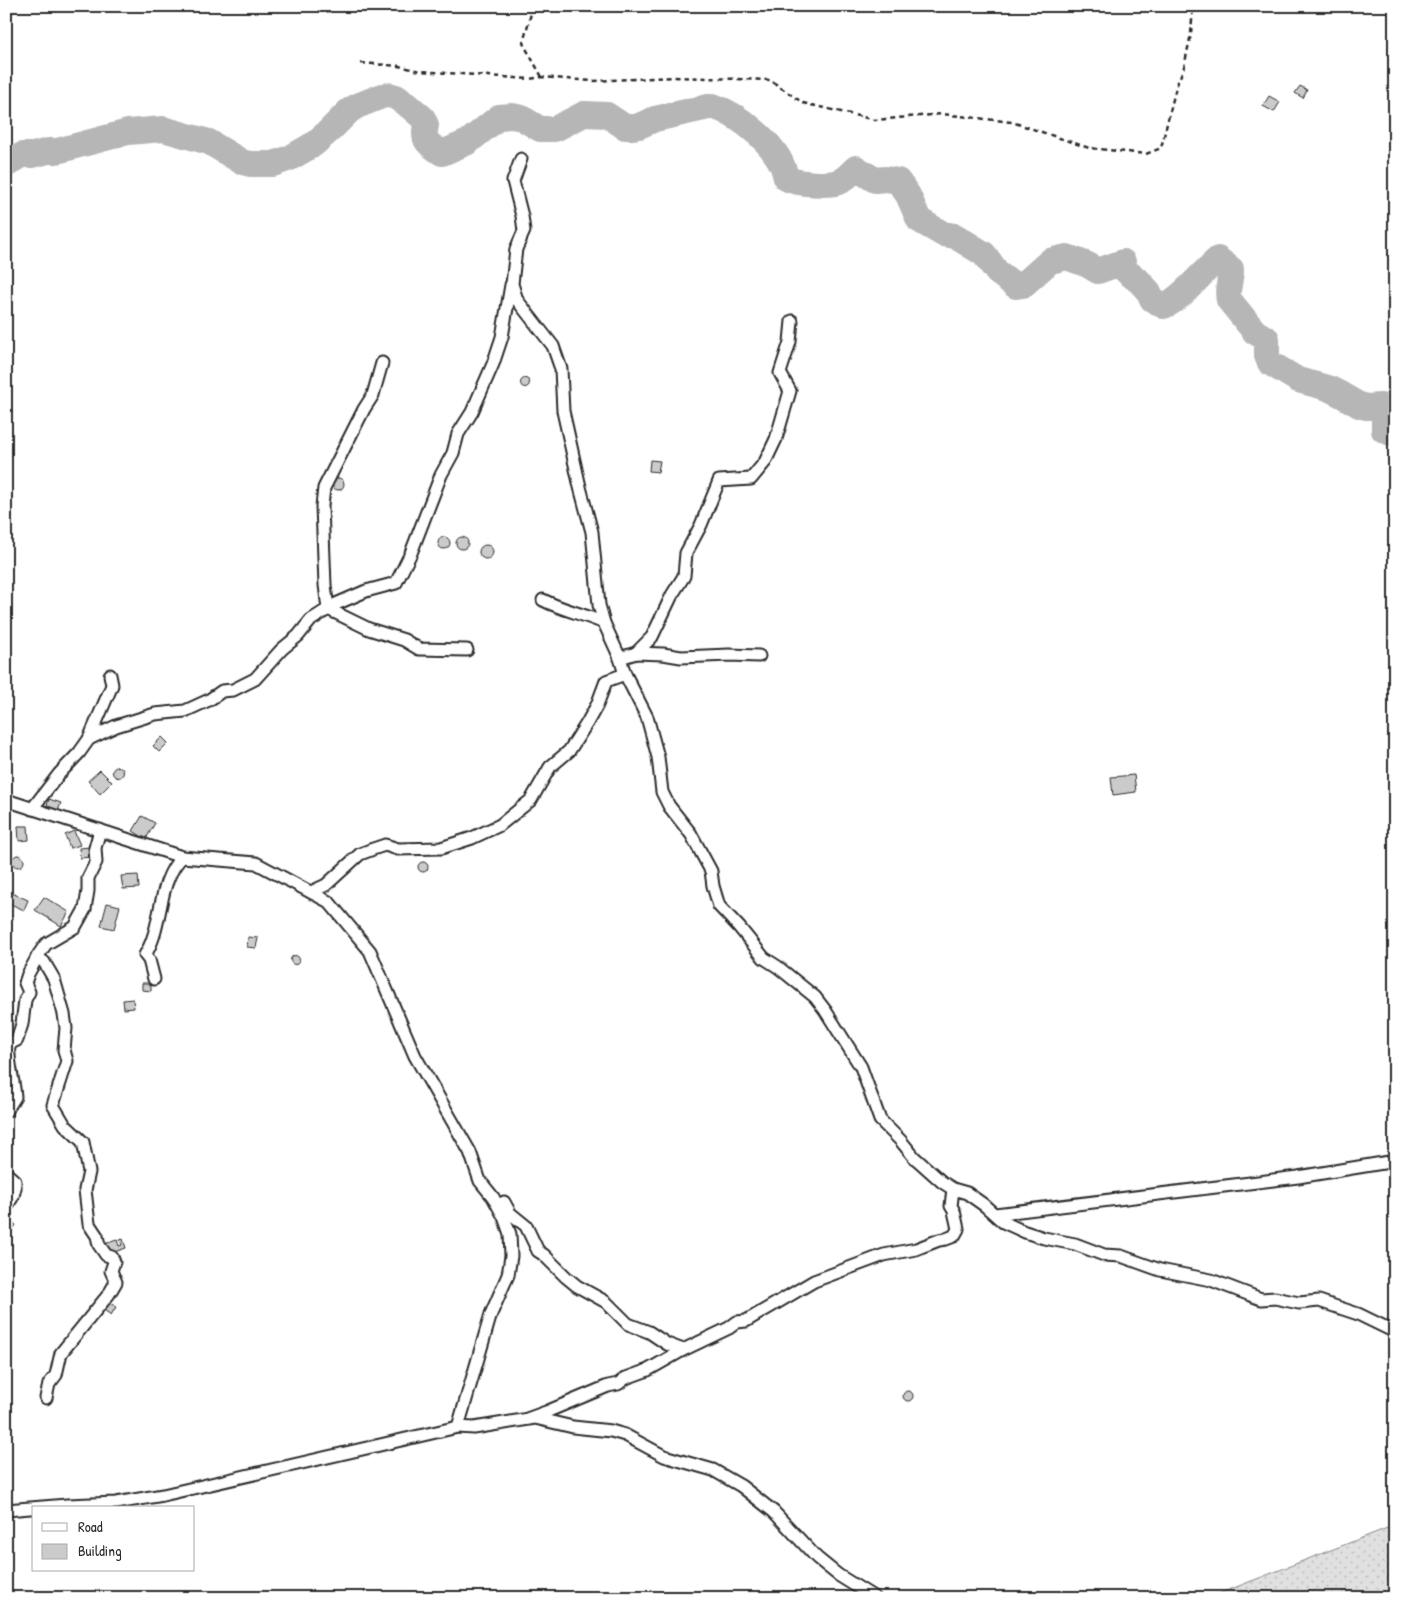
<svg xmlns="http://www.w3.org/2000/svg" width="1401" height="1604" font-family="'Patrick Hand',sans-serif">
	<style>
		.grass { fill: url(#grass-dots); stroke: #868686 }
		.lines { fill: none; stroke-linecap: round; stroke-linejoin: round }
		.river { stroke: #b6b6b6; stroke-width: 26 }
		.building { fill: #cbcbcb; stroke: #2b2b2b }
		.street-casing { stroke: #2b2b2b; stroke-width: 15 }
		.path { stroke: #2b2b2b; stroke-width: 2.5; stroke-dasharray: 5 4; stroke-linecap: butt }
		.street { stroke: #fff; stroke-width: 11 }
	</style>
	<defs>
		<pattern id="grass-dots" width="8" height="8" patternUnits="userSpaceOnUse" patternTransform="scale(1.25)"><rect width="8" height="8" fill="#e0e0e0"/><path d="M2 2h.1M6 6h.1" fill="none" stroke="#c0c0c0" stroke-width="1.8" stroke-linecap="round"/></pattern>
	</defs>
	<rect width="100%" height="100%" fill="#fff"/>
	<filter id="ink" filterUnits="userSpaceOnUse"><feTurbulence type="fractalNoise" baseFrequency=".02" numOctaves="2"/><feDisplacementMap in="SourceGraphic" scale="10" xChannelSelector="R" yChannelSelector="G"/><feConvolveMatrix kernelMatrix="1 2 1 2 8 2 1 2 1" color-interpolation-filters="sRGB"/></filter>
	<g filter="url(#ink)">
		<path class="grass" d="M1395,1525V1598H1208Z"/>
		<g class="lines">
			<path class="river" d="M6,165L22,155H33L48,151H57L128,132L163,129L209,142L242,162L250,164H273L290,158L314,144L329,131L349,111L357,106L382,96L389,95L396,97L409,106L423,118L426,125C422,142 429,144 442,153L468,142L499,117L512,116L522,118L540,129H555L584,114L607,115L625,127H633L639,126L655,119L713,106C741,116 781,147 786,178C796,184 831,186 841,181C846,178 852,172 856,168L875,180L886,179L898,181L908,195L919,220L943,234L955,236L984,254L997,272L1016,286L1023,285L1050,261L1067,257L1088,265L1098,271L1123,262L1126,271L1140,282L1149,292L1152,299L1164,306C1182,299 1202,272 1218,259L1231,269C1231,280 1226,290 1229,300L1255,332L1267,339V356L1270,363L1298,380L1328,388L1340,394L1359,405L1366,407L1381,406L1384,413V430L1395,435"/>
		</g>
		<g class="building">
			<path d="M1300,86L1307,90L1303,98L1295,93Z"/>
			<path d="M1269,96L1280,102L1274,112L1263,106Z"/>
			<circle cx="525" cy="383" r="4.5"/>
			<path d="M650,460L660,461L658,472L649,471Z"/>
			<circle cx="338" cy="484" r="6"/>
			<circle cx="462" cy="543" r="6"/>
			<circle cx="444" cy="543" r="6"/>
			<circle cx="486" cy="552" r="7"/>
			<path d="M162,737L168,743L159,752L153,746Z"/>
			<circle cx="118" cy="772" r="5.5"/>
			<path d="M100,770L112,782L100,794L88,781Z"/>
			<path d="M1134,775L1136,792L1113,795L1111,777Z"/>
			<path d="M49,799L61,803L58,811L49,808V806L47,805Z"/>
			<path d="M142,816L155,823L146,839L133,831Z"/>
			<path d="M18,826H28L29,840L19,841Z"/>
			<path d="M74,831L80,845L70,848L65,835Z"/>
			<path d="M90,847L91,857L80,858L79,848Z"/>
			<circle cx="18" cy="861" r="6"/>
			<circle cx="423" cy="867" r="5"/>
			<path d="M138,875L139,888L123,889L121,876Z"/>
			<path d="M7,891L28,900L24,910L6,902Z"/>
			<path d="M44,897L69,912L61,926L35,910Z"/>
			<path d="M107,903L120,906L114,929L101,926Z"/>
			<path d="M248,937L258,938L256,948L247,947Z"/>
			<circle cx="295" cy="960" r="4.5"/>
			<path d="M142,983H151V991L142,990Z"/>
			<path d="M133,999L134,1008L124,1009L123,1000Z"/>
			<path d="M6,1219L16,1225L11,1232L6,1229Z"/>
			<path d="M123,1239L126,1248L108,1254L104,1244L117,1240L119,1246L122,1245L120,1240Z"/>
			<path d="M106,1300L116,1307L111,1315L101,1308Z"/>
			<circle cx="908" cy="1396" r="5"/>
		</g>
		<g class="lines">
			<defs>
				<g id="street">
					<path d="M521,159L513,181L522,216L524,231L516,249L512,284L517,300L553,346L561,369L563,411L580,487L592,532L599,605L604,623L620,658L625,674L647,717L658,757L662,792L669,806L691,834L711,871L713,886L719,906L739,927L764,958L778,967L815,997L825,1010L861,1067L880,1120L901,1141L914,1157L942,1182L953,1189L967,1193L984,1205L1003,1222L1025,1232L1044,1238L1075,1244L1104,1255L1121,1256L1160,1270L1211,1280L1261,1299L1275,1298L1299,1303L1319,1301L1358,1314L1395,1332"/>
					<path d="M382,363L373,395L364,409L324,488L322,506L325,585L328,609L369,629L404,640L419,649L467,650"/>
					<path d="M543,600C562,610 584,614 604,623"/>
					<path d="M636,653L663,654L681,657L729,655L759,656"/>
					<path d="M620,658L636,653L652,637L672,595L684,576L686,553L701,525L719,481L751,479L765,462L776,439L790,391L780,373L790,342L792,321"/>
					<path d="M89,739L110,690L112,685L110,675"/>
					<path d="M6,800L182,857L256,863L329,902L370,951L415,1056L470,1152L480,1181L493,1197L504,1217L510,1234L511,1256L508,1275L491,1314L458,1427L163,1495L116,1503L67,1505L6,1510"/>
					<path d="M32,809L59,774L79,753L89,739L116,726L155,714L185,711L209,700L222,691L233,690L255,679L282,649L298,636L311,620L336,604L366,591L396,583L411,553L441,475L453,453L458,434L472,412L493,364L502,337L511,285"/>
					<path d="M311,892L326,885L360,854L373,849L385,845L398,849L441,848L472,838L500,825L531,800L550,767L569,751L587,723L597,705L606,681L625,674"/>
					<path d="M37,957L44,962L54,979L64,1014L66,1028L64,1050L67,1061L53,1105L65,1125L83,1142L89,1172L85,1190L89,1224L97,1236L99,1245L106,1255L112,1257L114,1262L111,1271L116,1282L109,1294L61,1353L56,1375L49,1384L46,1398"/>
					<path d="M154,979L149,960L145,955C164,925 156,883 182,857"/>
					<path d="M6,1111L15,1097C14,1081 7,1059 9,1044L17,1040L22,1024L25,1000L29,992L25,983L28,974L39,954L46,944L75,927L85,909L88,891V878L96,862L95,848L100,830"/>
					<path d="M6,1173L15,1181V1188L13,1196L6,1208"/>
					<path d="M504,1202L510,1213L526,1226L538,1251L544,1255L566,1277L577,1286L606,1302L628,1324L649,1332L667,1344L683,1350"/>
					<path d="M995,1214L1298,1177L1395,1161"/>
					<path d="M527,1419L546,1412L608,1386L618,1384L626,1378L648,1370L683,1350L729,1328L737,1322L746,1321L814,1281L884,1255L916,1249L939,1240L946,1239L954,1236L958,1229L954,1211L951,1206L953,1189"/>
					<path d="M458,1427L474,1428L535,1418L573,1427L611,1431L625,1435L664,1456L713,1470L741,1486L774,1512L817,1558L838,1575L875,1598"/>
				</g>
			</defs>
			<use href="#street" class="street-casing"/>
			<g class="path">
				<path d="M533,6L523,43L542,77"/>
				<path d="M361,63L399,66L420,71L530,79L542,77L592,81L674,77L770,80L803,103L875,120L942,114L1012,122L1089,148L1146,154L1161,148L1176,87L1184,67L1191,34L1193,6"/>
			</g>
			<use href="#street" class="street"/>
		</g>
	</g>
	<rect width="1401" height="1604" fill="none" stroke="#fff" stroke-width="25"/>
	<rect x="12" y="12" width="1376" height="1579" fill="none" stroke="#2b2b2b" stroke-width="2" filter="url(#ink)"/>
	<rect x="32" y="1506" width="162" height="65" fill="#ffffff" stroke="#aaaaaa"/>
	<rect x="42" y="1523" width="25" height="8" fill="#ffffff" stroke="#aaaaaa"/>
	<text x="78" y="1532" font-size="15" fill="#2b2b2b">Road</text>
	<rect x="42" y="1544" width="25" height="15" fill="#cbcbcb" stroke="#aaaaaa"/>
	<text x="78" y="1556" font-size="15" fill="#2b2b2b">Building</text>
</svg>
